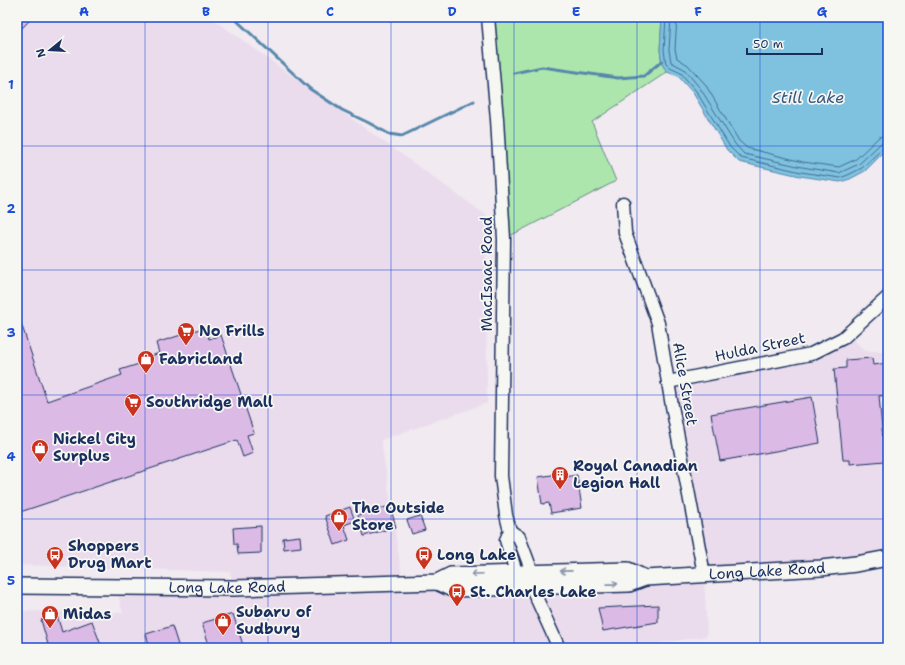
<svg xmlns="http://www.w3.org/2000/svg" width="905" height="665" font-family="'Shantell Sans',sans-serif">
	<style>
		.built { fill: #eadced }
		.green { fill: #ace6ac; stroke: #648a85 }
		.water { fill: #7fc2e0; stroke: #5787ac }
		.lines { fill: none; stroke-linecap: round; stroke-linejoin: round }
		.shore { stroke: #436a92; stroke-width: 1 }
		.stream { stroke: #5787ac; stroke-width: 3 }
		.building { fill: #dbbae6; stroke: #1b2f5e }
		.minor-casing { stroke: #1b2f5e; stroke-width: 15 }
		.major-casing { stroke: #1b2f5e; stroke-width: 18 }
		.minor { stroke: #f6f6f2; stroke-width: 12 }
		.major { stroke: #f6f6f2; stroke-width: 15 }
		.oneway { stroke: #8892a8 }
		.grid { fill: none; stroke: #1d4ed8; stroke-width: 1; stroke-opacity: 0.55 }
		.labels { text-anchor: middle; stroke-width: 3.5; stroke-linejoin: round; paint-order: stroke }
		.street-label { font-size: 15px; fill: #1b2f5e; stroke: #f6f6f2 }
		.poi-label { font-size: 15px; font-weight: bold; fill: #1b2f5e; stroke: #f6f6f2; text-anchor: start }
		.water-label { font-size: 16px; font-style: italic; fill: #34547e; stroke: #f6f6f2 }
		.neatline { fill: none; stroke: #1d4ed8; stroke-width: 1.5 }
		.grid-label { font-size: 13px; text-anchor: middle; font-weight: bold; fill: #1d4ed8 }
	</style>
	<rect width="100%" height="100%" fill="#f1eaf0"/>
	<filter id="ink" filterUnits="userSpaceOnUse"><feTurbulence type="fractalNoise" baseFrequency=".025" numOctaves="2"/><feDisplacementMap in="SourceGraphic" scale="8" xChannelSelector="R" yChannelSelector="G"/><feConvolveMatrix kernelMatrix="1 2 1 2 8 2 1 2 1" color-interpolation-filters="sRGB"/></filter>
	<g filter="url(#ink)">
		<path class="built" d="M17,17H210L486,215L487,403L381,440L403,583L704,574L668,382L811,354L848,334L865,351H888V558L704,574L707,636L629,648H17V611L123,613L116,587H233L230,572L17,565Z"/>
		<path class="green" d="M488,17H662L660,50L662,64L667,72L592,122L616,181L504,239Z"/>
		<path class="water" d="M662,17H888V148L865,171L850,179L840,182L800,176L739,162L727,150L693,93L678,76L667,72L662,64L660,50Z"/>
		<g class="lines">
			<g class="shore">
				<path d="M666,17L664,50L666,64L670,68L681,73L696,91L730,147L741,158L801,172L840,178L848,175L862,168L884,147L888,146"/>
				<path d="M671,17L669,50L671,62L684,69L700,88L735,144L744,154L802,167L839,173L859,164L881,143L888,141"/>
				<path d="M677,17L675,49L677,58L688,65L705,84L739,141L747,148L803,162L839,167L856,159L879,137L888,135"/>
			</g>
			<g class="stream">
				<path d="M233,17L310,89L342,110L369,123L389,134L402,136L474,101"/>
				<path d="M514,73L542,67L618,78L644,76L662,61"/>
			</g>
		</g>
		<g class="building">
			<path d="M17,17H33L17,33Z"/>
			<path d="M17,314H18L47,401L122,375L120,370L142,363L141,360L159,353L156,343L206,327L209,339L221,335L254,433L247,435L253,453L243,457L237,440L17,513Z"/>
			<path d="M872,358L873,365L888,363V395L879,396L885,461L850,464V460H843L834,369L846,368V360Z"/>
			<path d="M812,397L820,443L720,461L711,414Z"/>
			<path d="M565,473V477L577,475L582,508L551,513L549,503L542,504L538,477Z"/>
			<path d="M390,506L396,527L364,536L358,515Z"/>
			<path d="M350,507L355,521L344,525L349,540L335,545L325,516Z"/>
			<path d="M420,516L425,530L412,534L407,520Z"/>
			<path d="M261,526V553L238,554L237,544H234L233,528Z"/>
			<path d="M300,536L301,547L284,549L283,538Z"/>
			<path d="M658,605V622L603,631L598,608Z"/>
			<path d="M233,614L244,648H210L202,623Z"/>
			<path d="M57,615L62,632L92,621L102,648H49L41,620Z"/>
			<path d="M172,626L179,648H150L146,634Z"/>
		</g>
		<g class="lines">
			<defs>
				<g id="minor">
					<path d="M488,17L497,119L504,239L501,476L506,515L510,531L506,540L516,572L531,586L559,648"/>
					<path d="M623,203L625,233L658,323L672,406L704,574"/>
					<path d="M668,382L811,354L843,338L888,297"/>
					<path d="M510,531L519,537L532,572L531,581"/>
				</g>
				<g id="major">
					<path id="s1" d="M437,582L452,589L629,584L645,578L821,568L856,564L888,558"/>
					<path id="s2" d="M17,586L233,588L437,582L451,575L628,570L645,578"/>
				</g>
			</defs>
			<use href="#minor" class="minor-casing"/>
			<use href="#major" class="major-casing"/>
			<use href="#minor" class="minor"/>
			<use href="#major" class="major"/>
		</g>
		<defs><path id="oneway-shaft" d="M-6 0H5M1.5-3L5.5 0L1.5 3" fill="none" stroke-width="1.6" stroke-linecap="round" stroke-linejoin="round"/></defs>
		<g class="oneway">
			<use href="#oneway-shaft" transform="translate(566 571) rotate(179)"/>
			<use href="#oneway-shaft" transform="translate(477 574) rotate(178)"/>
			<use href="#oneway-shaft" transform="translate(612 584) rotate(-1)"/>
		</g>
	</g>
	<path class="grid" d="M145,17V648M268,17V648M391,17V648M514,17V648M637,17V648M760,17V648M17,146H888M17,270H888M17,395H888M17,519H888"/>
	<defs>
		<symbol id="supermarket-pin" viewBox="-11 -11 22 30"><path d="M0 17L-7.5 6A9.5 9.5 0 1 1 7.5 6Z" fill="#c8321e" stroke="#f6f6f2"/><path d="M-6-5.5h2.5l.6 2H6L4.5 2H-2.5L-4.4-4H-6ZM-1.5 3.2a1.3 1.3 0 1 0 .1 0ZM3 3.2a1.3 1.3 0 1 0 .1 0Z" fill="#fff"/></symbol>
		<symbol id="shop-pin" viewBox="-11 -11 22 30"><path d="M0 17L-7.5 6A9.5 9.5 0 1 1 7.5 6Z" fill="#c8321e" stroke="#f6f6f2"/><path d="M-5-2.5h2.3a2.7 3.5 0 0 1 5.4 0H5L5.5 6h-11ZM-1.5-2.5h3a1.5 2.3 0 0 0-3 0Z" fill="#fff"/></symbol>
		<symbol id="building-pin" viewBox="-11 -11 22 30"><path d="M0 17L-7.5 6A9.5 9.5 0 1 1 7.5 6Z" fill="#c8321e" stroke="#f6f6f2"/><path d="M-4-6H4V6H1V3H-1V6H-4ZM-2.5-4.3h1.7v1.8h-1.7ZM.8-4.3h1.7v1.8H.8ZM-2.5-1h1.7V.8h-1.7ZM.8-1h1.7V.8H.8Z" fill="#fff"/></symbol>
		<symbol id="bus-pin" viewBox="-11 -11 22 30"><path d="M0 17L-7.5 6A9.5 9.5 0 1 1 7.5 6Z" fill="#c8321e" stroke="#f6f6f2"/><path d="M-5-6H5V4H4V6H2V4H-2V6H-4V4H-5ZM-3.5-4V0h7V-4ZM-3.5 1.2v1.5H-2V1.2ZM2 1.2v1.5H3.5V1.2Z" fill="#fff"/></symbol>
	</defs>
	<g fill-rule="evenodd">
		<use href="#supermarket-pin" x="176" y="321" width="20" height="27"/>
		<use href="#shop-pin" x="136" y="349" width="20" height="27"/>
		<use href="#supermarket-pin" x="123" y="392" width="20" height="27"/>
		<use href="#shop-pin" x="30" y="438" width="20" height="27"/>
		<use href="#building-pin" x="550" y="465" width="20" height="27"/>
		<use href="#shop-pin" x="329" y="507" width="20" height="27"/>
		<use href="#bus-pin" x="45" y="545" width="20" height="27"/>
		<use href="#bus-pin" x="414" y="545" width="20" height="27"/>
		<use href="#bus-pin" x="447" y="582" width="20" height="27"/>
		<use href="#shop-pin" x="40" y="604" width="20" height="27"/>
		<use href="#shop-pin" x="213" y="611" width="20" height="27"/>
	</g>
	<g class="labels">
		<g class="street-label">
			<text transform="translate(487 274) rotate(-90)" y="5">MacIsaac Road</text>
			<text transform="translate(760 347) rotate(-12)" y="5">Hulda Street</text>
			<text transform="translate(685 384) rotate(80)" y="5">Alice Street</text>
			<text dy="5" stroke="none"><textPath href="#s1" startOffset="333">Long Lake Road</textPath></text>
			<text dy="5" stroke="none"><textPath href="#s2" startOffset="210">Long Lake Road</textPath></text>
		</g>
		<g class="poi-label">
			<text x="199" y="336">No Frills</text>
			<text x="159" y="364">Fabricland</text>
			<text x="146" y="407">Southridge Mall</text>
			<text x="53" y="444">Nickel City<tspan x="53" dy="17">Surplus</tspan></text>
			<text x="573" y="471">Royal Canadian<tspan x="573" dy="17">Legion Hall</tspan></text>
			<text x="352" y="513">The Outside<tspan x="352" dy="17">Store</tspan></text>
			<text x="68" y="551">Shoppers<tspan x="68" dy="17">Drug Mart</tspan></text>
			<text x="437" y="560">Long Lake</text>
			<text x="470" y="597">St. Charles Lake</text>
			<text x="236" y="617">Subaru of<tspan x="236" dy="17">Sudbury</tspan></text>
			<text x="63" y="619">Midas</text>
		</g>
		<g class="water-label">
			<text x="808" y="103">Still Lake</text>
		</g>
	</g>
	<rect width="905" height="665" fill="none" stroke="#f6f6f2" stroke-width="44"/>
	<g transform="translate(50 50) rotate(252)" stroke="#f6f6f2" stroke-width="3" paint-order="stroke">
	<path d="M0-3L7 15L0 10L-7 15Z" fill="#1b2f5e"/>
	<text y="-6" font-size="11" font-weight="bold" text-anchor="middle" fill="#1b2f5e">N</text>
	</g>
	<path d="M747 48v6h75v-6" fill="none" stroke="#1b2f5e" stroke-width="2"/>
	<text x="753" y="48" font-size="12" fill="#1b2f5e" stroke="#f6f6f2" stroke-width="3" paint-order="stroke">50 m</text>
	<rect x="22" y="22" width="861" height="621" class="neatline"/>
	<g class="grid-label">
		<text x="84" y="16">A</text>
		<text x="206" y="16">B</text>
		<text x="330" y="16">C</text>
		<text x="452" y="16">D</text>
		<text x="576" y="16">E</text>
		<text x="698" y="16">F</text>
		<text x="822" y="16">G</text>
		<text x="11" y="89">1</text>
		<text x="11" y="213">2</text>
		<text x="11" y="337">3</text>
		<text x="11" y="461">4</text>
		<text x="11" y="585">5</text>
	</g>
</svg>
